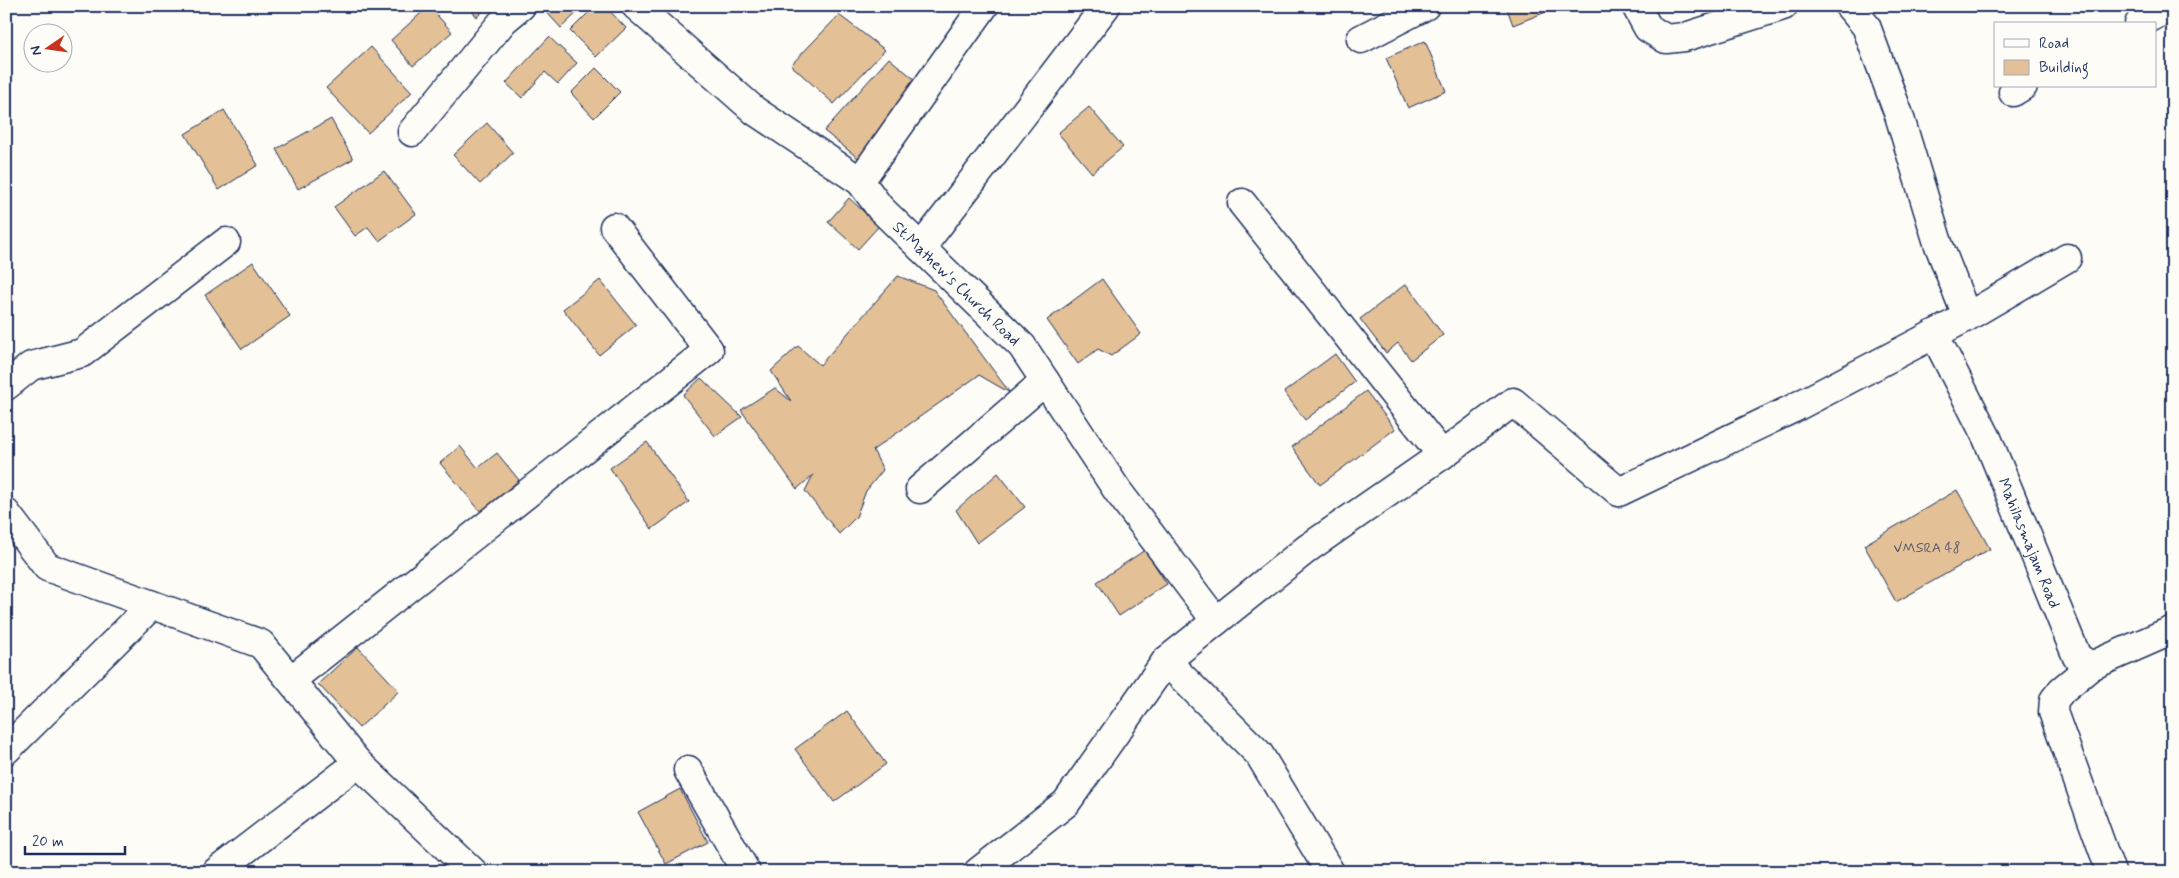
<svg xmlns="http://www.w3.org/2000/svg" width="2179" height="878" font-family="Mynerve,sans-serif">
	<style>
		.building { fill: #e3c095; stroke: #1b2f5e }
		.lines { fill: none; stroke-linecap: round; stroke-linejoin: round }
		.minor-casing { stroke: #1b2f5e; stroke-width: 31 }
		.minor { stroke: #fdfcf7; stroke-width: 28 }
		.labels { text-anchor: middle; stroke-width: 4.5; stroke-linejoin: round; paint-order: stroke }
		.number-label { font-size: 14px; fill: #4d536c }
		.street-label { font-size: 16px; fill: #1b2f5e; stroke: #fdfcf7 }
	</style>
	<rect width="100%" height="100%" fill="#fdfcf7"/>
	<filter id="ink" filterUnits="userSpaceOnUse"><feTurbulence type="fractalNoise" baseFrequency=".02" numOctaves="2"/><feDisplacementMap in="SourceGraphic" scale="10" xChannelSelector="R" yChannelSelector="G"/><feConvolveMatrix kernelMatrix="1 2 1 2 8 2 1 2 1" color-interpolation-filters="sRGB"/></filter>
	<g filter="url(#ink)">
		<g class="building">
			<path d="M429,6L452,32L413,66L391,40Z"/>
			<path d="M468,6H488L477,17Z"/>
			<path d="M541,6H584L561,28Z"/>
			<path d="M595,6H605L626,28L596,57L570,31Z"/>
			<path d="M1506,6H1561L1513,25Z"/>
			<path d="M839,15L885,50L834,104L791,65Z"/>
			<path d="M549,37L577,63L558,84L545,72L522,98L506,83Z"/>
			<path d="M1425,41L1446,91L1408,108L1386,58Z"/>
			<path d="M371,47L412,92L368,133L326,88Z"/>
			<path d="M889,58L920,84L858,158L824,131Z"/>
			<path d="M596,68L620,92L594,118L571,93Z"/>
			<path d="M1089,107L1123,147L1092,173L1058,133Z"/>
			<path d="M224,110L258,165L219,190L185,134Z"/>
			<path d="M331,119L353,159L298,189L276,149Z"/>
			<path d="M487,123L513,153L480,184L453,155Z"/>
			<path d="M384,171L416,214L379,241L368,227L355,236L334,207Z"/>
			<path d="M849,198L879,226L858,249L828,222Z"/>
			<path d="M253,262L290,316L242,349L205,295Z"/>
			<path d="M898,276L934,290L1010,393L979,375L873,450L883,470L866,491L856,517L839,534L805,491L813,475L797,489L741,410L775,388L791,401L771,371L798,346L820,365Z"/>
			<path d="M1102,279L1141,334L1111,356L1098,349L1078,364L1047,320Z"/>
			<path d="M600,280L636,325L599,355L563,309Z"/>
			<path d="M1406,284L1443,335L1411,360L1398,343L1386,353L1360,319Z"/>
			<path d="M1335,354L1355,382L1305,420L1284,392Z"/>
			<path d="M701,378L742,417L715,436L683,395Z"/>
			<path d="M1366,391L1395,429L1320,485L1292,447Z"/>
			<path d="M647,442L689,502L652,529L610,468Z"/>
			<path d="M460,446L478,468L497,453L519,480L481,512L440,463Z"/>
			<path d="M998,473L1025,507L977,543L956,510Z"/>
			<path d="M1957,490L1990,549L1896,602L1864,545Z"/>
			<path d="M1145,550L1167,584L1119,616L1097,582Z"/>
			<path d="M358,647L399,691L359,728L318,684Z"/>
			<path d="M847,711L886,764L834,802L795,749Z"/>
			<path d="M680,789L708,842L666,864L638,812Z"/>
		</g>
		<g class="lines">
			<defs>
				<g id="minor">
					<path id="s1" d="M636,6L755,111L860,181L880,208L1022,346L1117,490L1216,621"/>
					<path d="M1636,6L1648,28L1666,39L1685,37L1783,6"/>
					<path d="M1849,6L1866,26L1899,115L1938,243L1967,317"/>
					<path d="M2139,24L2171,6"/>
					<path d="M1361,39L1425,6"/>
					<path d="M2013,92L2023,86"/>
					<path d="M412,132L504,20L521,6"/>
					<path d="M860,181L984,6"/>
					<path d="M1242,203L1442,455"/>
					<path d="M921,248L1106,6"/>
					<path id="s2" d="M1934,334L1987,438L2077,657L2091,666L2173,630"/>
					<path d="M6,386L31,366L82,353L226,242"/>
					<path d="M920,489L1045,381"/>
					<path d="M6,513L47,567L261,644L358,763L473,872"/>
					<path d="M1166,661L1308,548L1442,455L1513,402L1619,492L1792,409L1967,317L2067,258"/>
					<path d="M2091,666L2062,690L2054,700L2053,712L2111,872"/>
					<path d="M291,680L709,350L614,227"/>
					<path d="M6,750L152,605"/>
					<path d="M688,770L746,872"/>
					<path d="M216,872L358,763"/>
					<path d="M978,872L1066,803L1166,661L1259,754L1330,872"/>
				</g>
			</defs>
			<use href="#minor" class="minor-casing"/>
			<use href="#minor" class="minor"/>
		</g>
	</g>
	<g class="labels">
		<g class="number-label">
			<text x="1927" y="552">VMSRA 48</text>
		</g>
		<g class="street-label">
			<text dy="6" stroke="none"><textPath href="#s1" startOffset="426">St.Mathew's Church Road</textPath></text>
			<text dy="6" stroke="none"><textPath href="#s2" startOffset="230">Mahilasmajam Road</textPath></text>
		</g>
	</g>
	<rect width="2179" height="878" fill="none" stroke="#fdfcf7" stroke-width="25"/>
	<rect x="12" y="12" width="2154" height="853" fill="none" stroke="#1b2f5e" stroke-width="2" filter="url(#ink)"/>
	<rect x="1994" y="22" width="162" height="65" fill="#fdfcf7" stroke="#a3aaba"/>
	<rect x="2004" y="39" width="25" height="8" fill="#fdfcf7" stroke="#a3aaba"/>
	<text x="2039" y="48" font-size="15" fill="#1b2f5e">Road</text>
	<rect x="2004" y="60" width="25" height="15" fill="#e3c095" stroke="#a3aaba"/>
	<text x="2039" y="72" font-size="15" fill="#1b2f5e">Building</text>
	<g transform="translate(48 48) rotate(257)"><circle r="24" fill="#fdfcf7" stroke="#a3aaba"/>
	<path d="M0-4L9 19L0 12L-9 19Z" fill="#c8321e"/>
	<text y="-8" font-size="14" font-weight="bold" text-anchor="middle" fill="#1b2f5e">N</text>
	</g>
	<path d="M25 846v8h100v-8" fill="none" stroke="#1b2f5e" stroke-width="2.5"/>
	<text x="32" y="846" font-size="15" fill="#1b2f5e" stroke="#fdfcf7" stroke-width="4" paint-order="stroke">20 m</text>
</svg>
